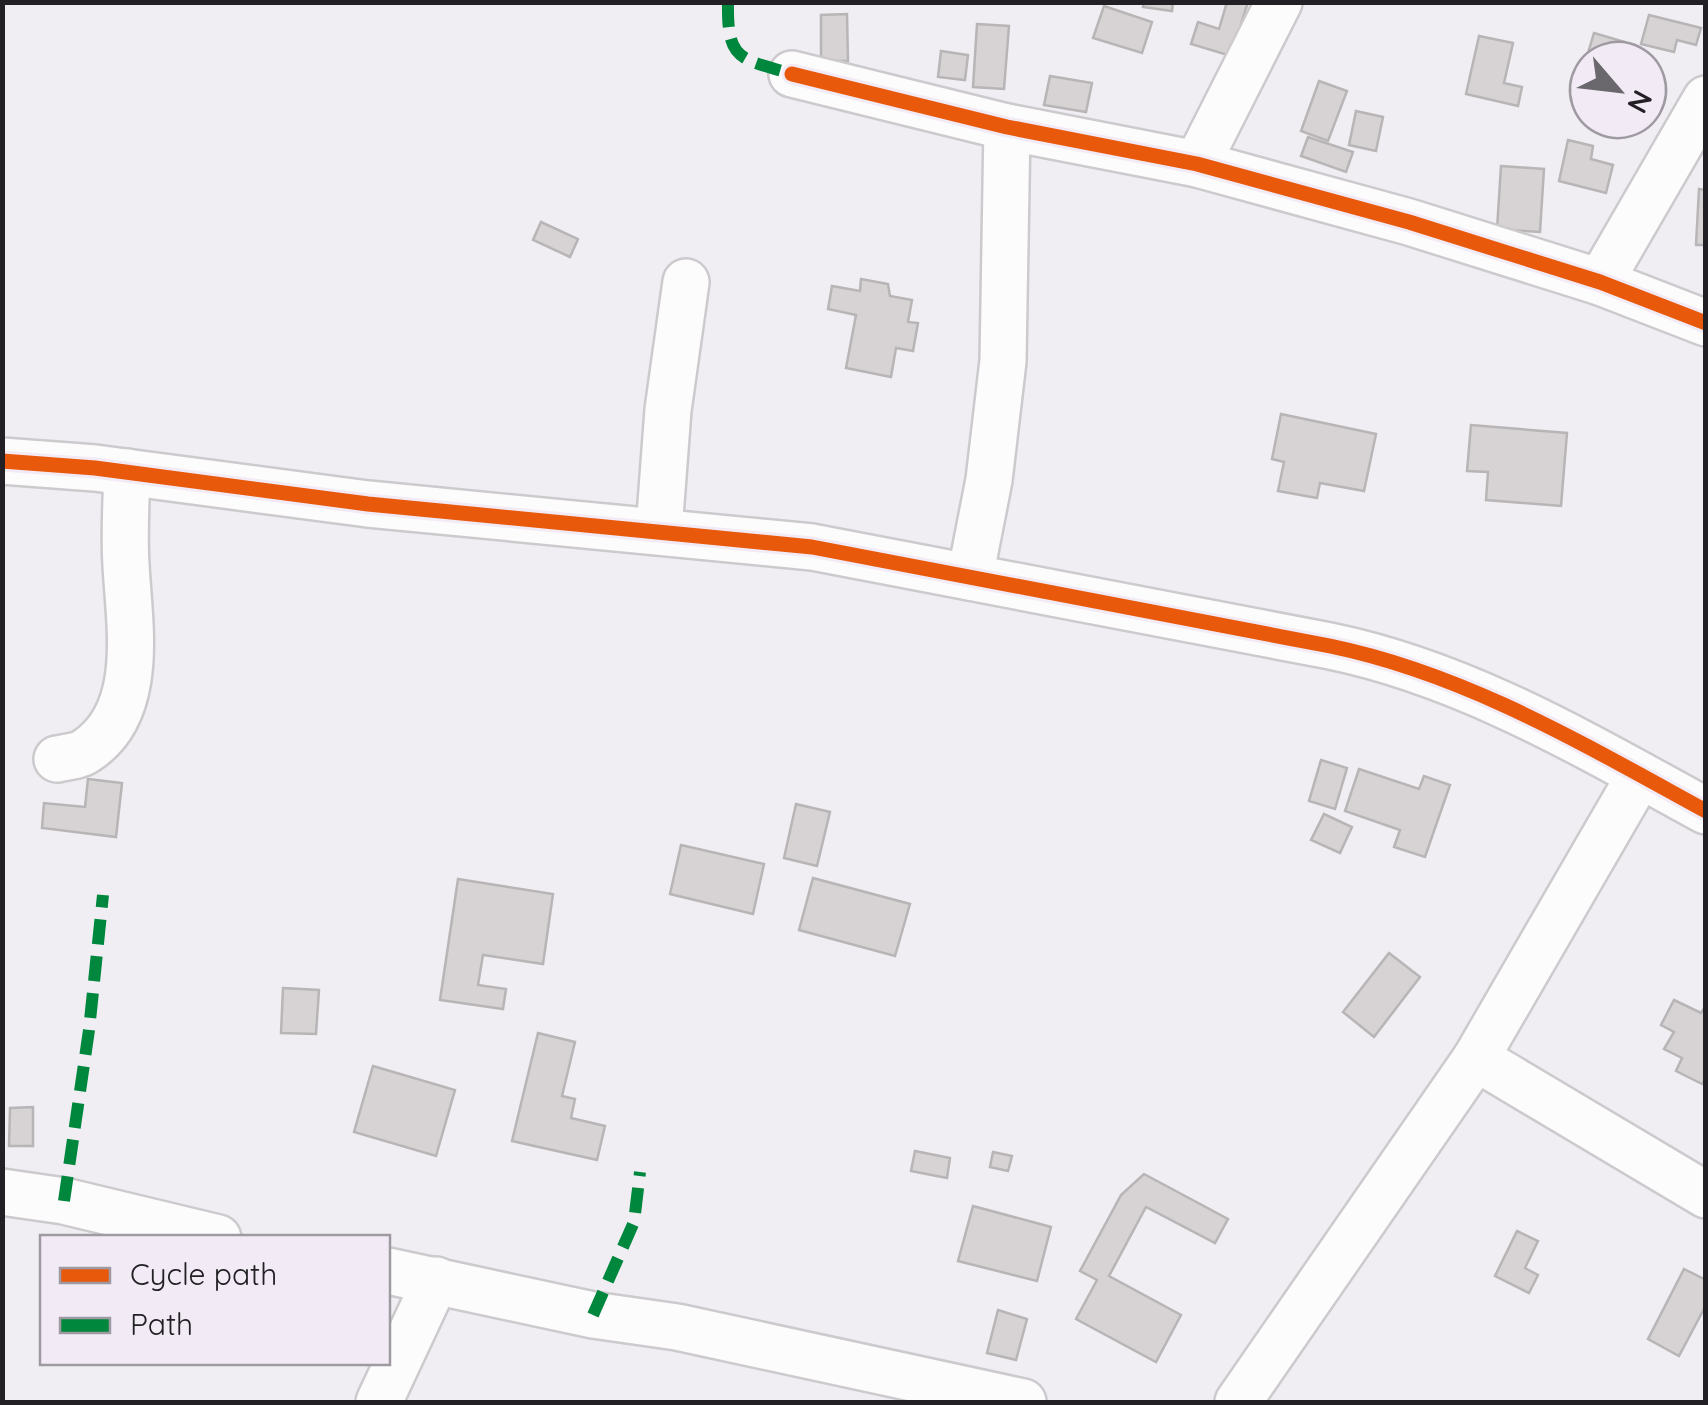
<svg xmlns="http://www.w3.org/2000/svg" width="1708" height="1405" font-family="Quicksand,sans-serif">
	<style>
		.building { fill: #d7d3d4; stroke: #b8b5b6; stroke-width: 2.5 }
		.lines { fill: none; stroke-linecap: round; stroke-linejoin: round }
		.minor-casing { stroke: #cdcace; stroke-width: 50 }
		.minor { stroke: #fdfcfd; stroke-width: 45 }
		.quiet { stroke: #00873e; stroke-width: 12; stroke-dasharray: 25 12; stroke-linecap: butt }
		.cycleway-casing { stroke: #f2ebf6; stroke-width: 21 }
		.cycleway { stroke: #e8590c; stroke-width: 15 }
	</style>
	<rect width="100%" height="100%" fill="#f1eef3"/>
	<g class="building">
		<path d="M1144,2H1173L1172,11L1143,7Z"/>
		<path d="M1227,2H1248L1231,56L1191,44L1198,22L1219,29Z"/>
		<path d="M1104,6L1152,22L1142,53L1093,38Z"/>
		<path d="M847,14L848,61H821V15Z"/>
		<path d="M1649,15L1701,28L1696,45L1677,40L1674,52L1641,44Z"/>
		<path d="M977,24L1009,26L1004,89L973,87Z"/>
		<path d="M1594,33L1625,42L1620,60H1588V104L1574,99Z"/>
		<path d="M1479,36L1513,43L1504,83L1522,87L1518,106L1466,94Z"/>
		<path d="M941,51L968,55L965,80L938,77Z"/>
		<path d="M1050,76L1092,83L1086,112L1044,105Z"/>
		<path d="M1319,81L1347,91L1328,141L1301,131Z"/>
		<path d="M1356,111L1383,117L1376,151L1349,145Z"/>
		<path d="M1308,137L1353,152L1346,172L1301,156Z"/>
		<path d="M1568,140L1593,146L1591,159L1613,165L1606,193L1559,181Z"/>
		<path d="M1501,166L1544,169L1540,232L1497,229Z"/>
		<path d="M1699,189L1706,190V245H1696Z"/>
		<path d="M541,222L578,239L570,257L533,240Z"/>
		<path d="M861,279L888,284L890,296L912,300L908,322L918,323L913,351L896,348L891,377L846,368L856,315L828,309L832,286L860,291Z"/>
		<path d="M1281,414L1376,434L1364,491L1320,483L1317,498L1278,491L1284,462L1272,459Z"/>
		<path d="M1471,425L1567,433L1561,506L1486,500L1488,472L1467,471Z"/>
		<path d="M1321,760L1347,768L1335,809L1309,801Z"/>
		<path d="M1359,769L1419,789L1424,776L1450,785L1425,857L1394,847L1400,830L1345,811Z"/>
		<path d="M88,779L122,783L116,837L42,828L44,803L85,807Z"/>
		<path d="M796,804L830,812L817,866L784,858Z"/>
		<path d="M1324,814L1352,827L1340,853L1311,840Z"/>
		<path d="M681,845L764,864L753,914L670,894Z"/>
		<path d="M813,878L910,904L895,956L799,930Z"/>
		<path d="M458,879L553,894L543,964L483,955L478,985L506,989L503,1009L440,1000Z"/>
		<path d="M1389,953L1420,977L1374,1037L1343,1012Z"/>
		<path d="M283,988L319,990L316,1034L281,1033Z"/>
		<path d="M1674,1000L1701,1013L1706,1005V1078L1702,1084L1676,1071L1682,1058L1664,1049L1674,1032L1661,1025Z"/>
		<path d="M538,1033L575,1042L562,1096L575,1099L571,1118L605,1126L597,1160L512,1141Z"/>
		<path d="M373,1066L455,1090L436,1156L354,1132Z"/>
		<path d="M33,1107V1146H9L10,1108Z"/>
		<path d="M915,1151L950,1158L947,1178L911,1171Z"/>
		<path d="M993,1152L1012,1156L1008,1171L990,1167Z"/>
		<path d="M1144,1174L1228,1219L1215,1243L1146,1207L1109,1276L1181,1315L1156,1362L1076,1319L1097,1280L1080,1271L1121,1195Z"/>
		<path d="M973,1206L1051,1227L1037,1281L958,1261Z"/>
		<path d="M1517,1231L1538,1241L1525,1268L1538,1275L1529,1293L1495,1276Z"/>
		<path d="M1684,1269L1706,1280V1305L1679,1356L1648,1339Z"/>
		<path d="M998,1310L1027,1319L1016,1360L987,1353Z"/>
	</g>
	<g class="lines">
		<defs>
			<g id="minor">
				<path d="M792,74L1007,127L1197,164L1409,222L1600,282L1706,323"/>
				<path d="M1197,164L1279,2"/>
				<path d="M1600,282L1706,99"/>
				<path d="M2,461L95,468L368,504L812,547L1330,646C1466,674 1585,745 1706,811"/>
				<path d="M659,530L668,410L686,282"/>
				<path d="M970,577L989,480L1003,361L1007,127"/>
				<path d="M57,759C66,757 79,756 86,751C146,712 129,624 126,565C124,534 126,503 127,472"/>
				<path d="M1476,1058L1706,1195"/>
				<path d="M2,1192L64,1201L218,1238"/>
				<path d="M388,1271L593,1315L677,1327L1023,1402"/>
				<path d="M379,1402L436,1280"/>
				<path d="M1238,1402L1476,1058L1640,775"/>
			</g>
		</defs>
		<use href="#minor" class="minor-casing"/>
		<use href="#minor" class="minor"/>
		<g class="quiet">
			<path d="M728,2C727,62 740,58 792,74"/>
			<path d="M64,1201L89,1030L103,895"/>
			<path d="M593,1315L634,1222L640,1172"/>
		</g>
		<defs>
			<g id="cycleway">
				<path d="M792,74L1007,127L1197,164L1409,222L1600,282L1706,323"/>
				<path d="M2,461L95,468L368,504L812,547L1330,646C1466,674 1585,745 1706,811"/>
			</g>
		</defs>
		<use href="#cycleway" class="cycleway-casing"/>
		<use href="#cycleway" class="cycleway"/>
	</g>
	<rect width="1708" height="1405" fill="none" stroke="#222024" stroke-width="10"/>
	<rect x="40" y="1235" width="350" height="130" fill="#f2ebf6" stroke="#9f9aa2" stroke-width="2.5"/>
	<rect x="60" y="1268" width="50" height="15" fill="#e8590c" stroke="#9f9aa2" stroke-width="2.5"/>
	<text x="130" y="1285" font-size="30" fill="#222024">Cycle path</text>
	<rect x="60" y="1318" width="50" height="15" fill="#00873e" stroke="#9f9aa2" stroke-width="2.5"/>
	<text x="130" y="1335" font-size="30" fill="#222024">Path</text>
	<g transform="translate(1618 90) rotate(118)"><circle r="48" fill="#f2ebf6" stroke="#9f9aa2" stroke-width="2.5"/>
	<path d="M0-8L18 38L0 25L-18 38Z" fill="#6a686c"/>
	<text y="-15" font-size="28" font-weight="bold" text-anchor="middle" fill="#222024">N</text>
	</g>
</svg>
